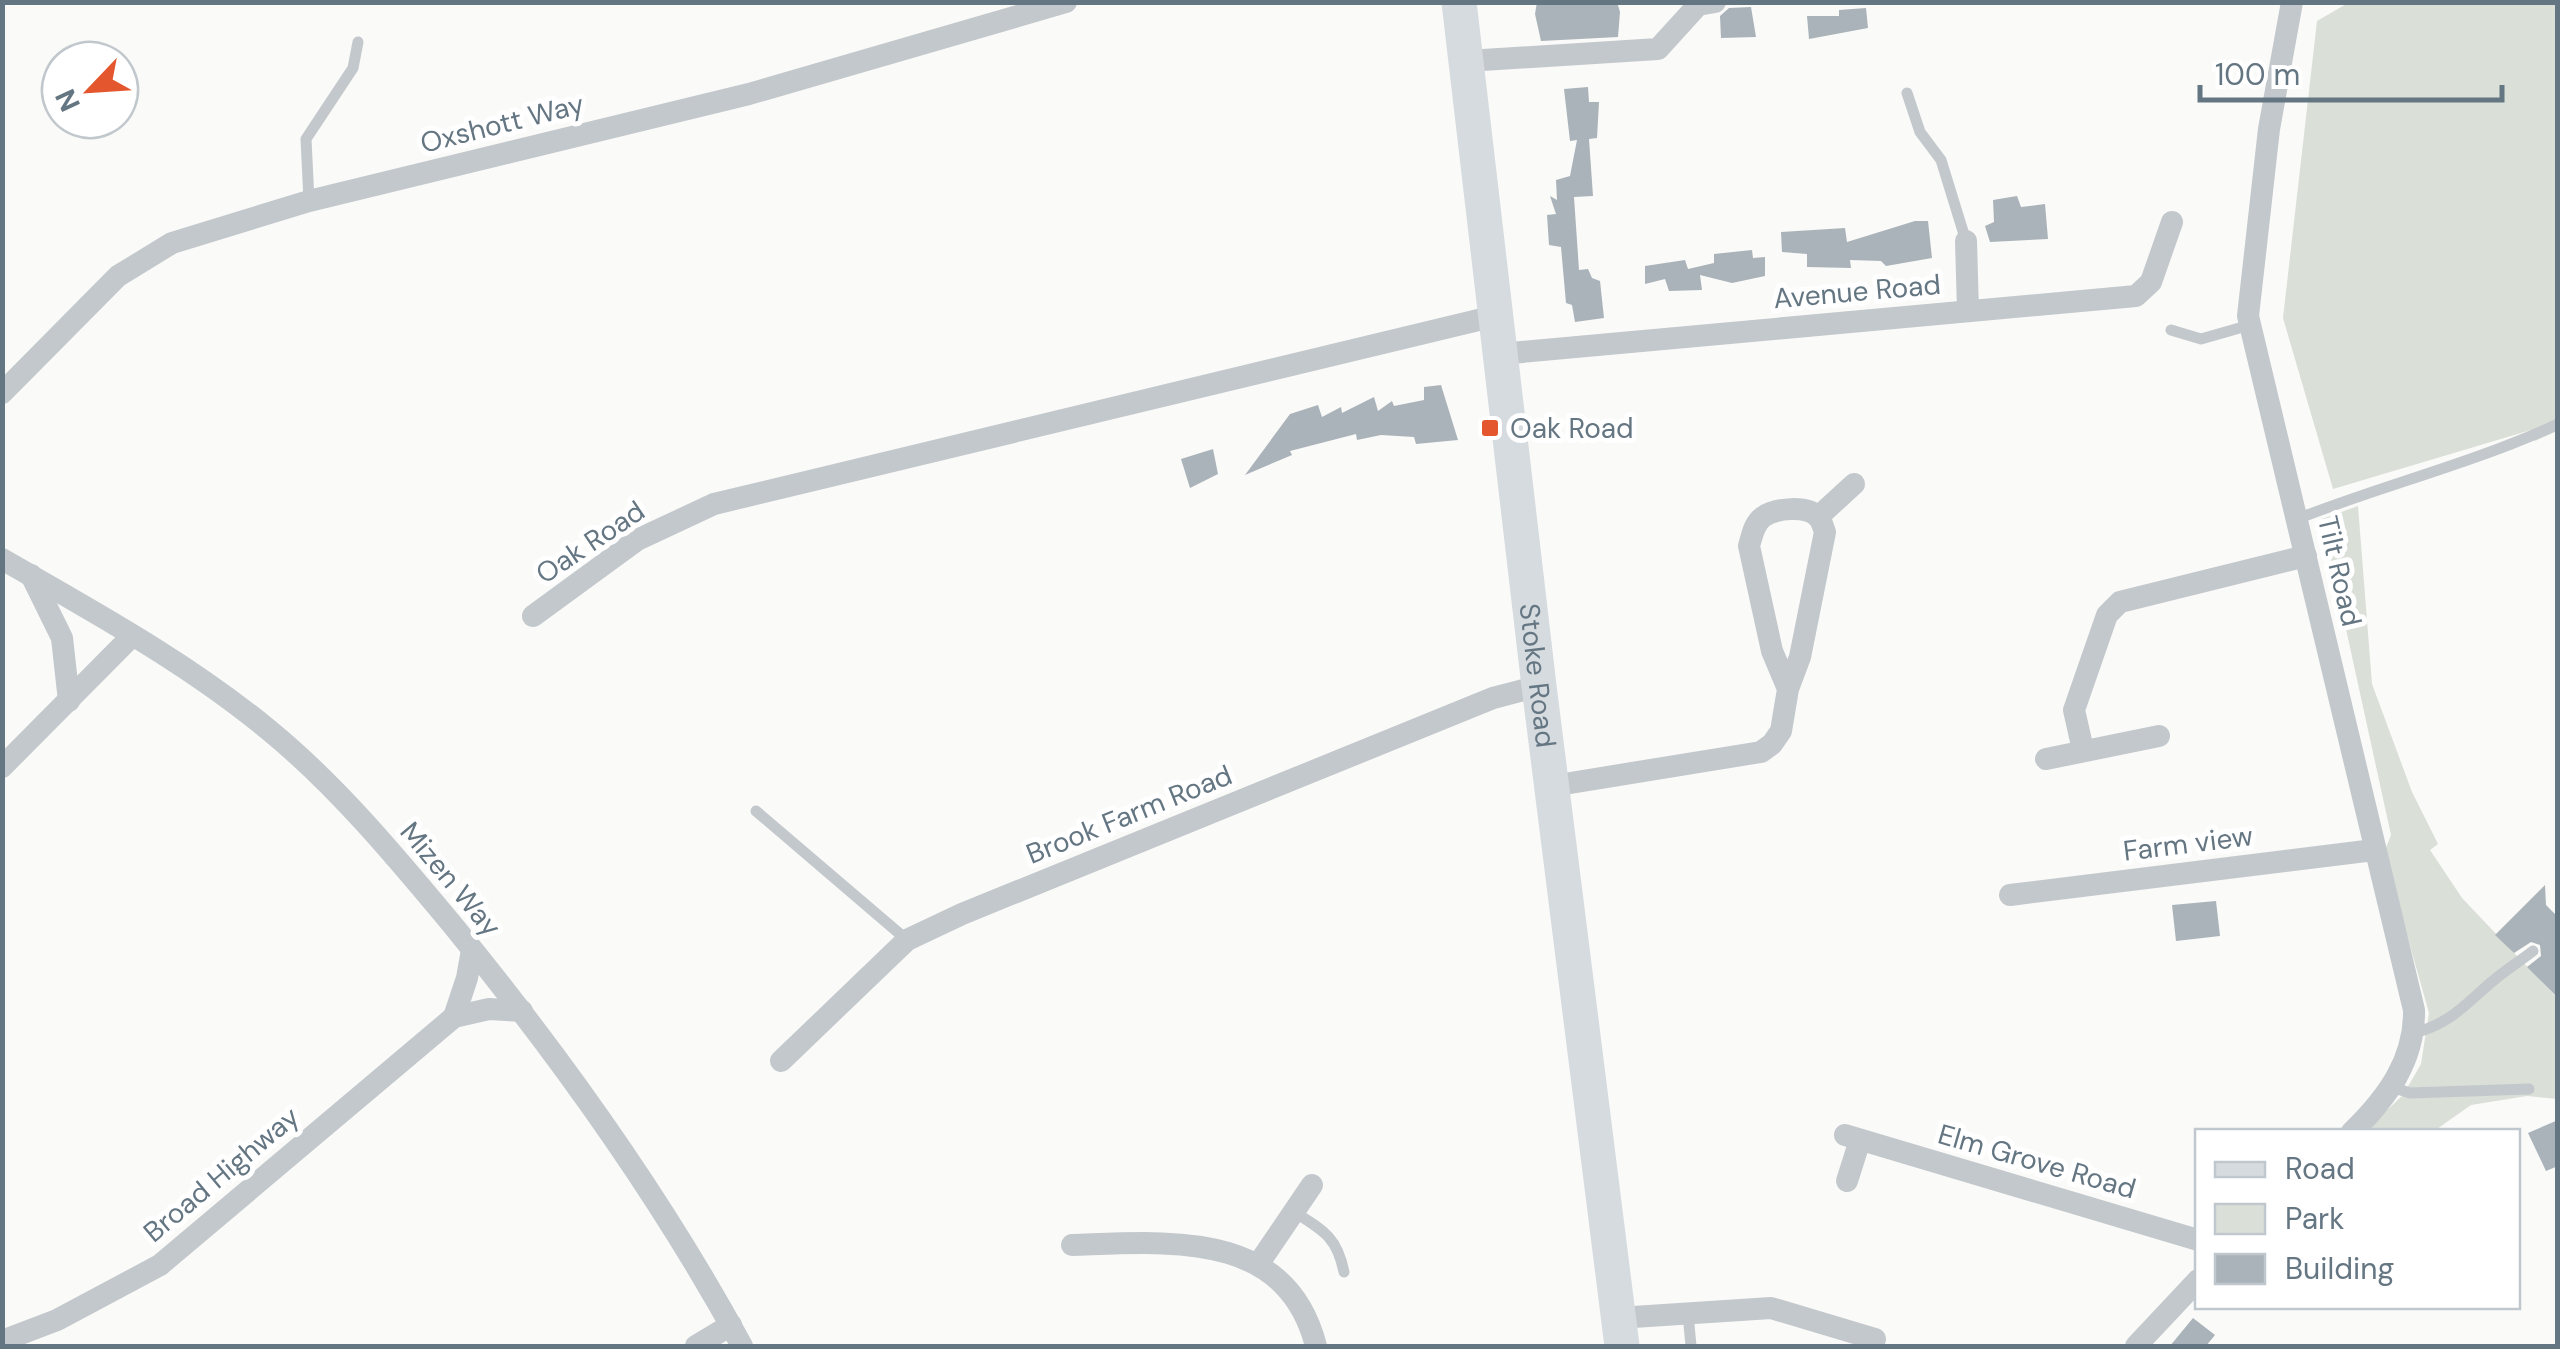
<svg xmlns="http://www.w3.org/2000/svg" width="2560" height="1349" font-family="'DM Sans',sans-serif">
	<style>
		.green { fill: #dadfd7 }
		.building { fill: #aab3b9 }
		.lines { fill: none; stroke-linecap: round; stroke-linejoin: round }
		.lane { stroke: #c3c8cc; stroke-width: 11 }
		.street { stroke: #c3c8cc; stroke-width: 22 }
		.primary { stroke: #d6dbdf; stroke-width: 35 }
		.poi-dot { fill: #e4572e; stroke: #fff; stroke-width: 4 }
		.labels { text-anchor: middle; stroke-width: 10; stroke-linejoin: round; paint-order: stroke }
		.street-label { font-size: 28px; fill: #657683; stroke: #fff }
		.poi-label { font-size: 28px; fill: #657683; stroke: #fff; text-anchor: start }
	</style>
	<rect width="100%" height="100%" fill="#fafaf8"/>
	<g class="green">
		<path d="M2348,3H2557V431L2535,441L2531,430L2333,489L2283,318L2317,21Z"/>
		<path d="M2358,506L2372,684L2412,792L2438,844L2430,850L2462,898L2557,998V1099L2527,1096L2471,1105L2434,1131H2365L2403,1095L2421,1064L2429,1013L2384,853L2391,835L2322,519Z"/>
	</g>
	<g class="building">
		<path d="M1537,2H1617L1620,12L1618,37L1541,41L1535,14Z"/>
		<path d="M1751,7L1756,37L1721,38L1720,16L1729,8Z"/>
		<path d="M1866,8L1868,28L1809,39L1807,16H1839V10Z"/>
		<path d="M1588,87L1589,102H1599L1597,138L1589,139L1593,196L1574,197L1579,270L1588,269L1592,278L1600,281L1604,318L1575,322L1572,305L1566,303L1561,247L1549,245L1547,215L1556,214L1550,196L1557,200L1556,180L1570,176L1577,140L1570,141L1564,89Z"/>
		<path d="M2017,196L2021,207L2045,204L2048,239L1990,242L1985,226L1994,222L1993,200Z"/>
		<path d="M1915,221H1928L1932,258L1886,266L1881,261L1850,260L1851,268L1807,267V254L1782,252L1781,232L1845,228L1847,242Z"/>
		<path d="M1752,250L1753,258L1765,257V276L1732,283L1700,275L1702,290L1669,291L1665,279L1645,284V266L1685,260L1688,269L1714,263V254Z"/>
		<path d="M1441,385L1458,440L1416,444L1414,437L1381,435L1357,440L1356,434L1290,451L1292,455L1245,475L1290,414L1318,405L1322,417L1341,407L1342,413L1374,397L1378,411L1392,401L1394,406L1424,400V387Z"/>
		<path d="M1213,449L1218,474L1190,488L1181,459Z"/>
		<path d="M2545,885L2546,905L2558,917V998L2527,967L2541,956L2540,945L2531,942L2514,953L2495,935Z"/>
		<path d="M2216,901L2220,936L2176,941L2172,905Z"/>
		<path d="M2558,1120V1166L2546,1171L2528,1133Z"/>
		<path d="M2193,1318L2215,1335L2206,1346H2170Z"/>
	</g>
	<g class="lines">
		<g class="lane">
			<path d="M1907,93L1920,132L1941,160L1966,241"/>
			<path d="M309,201L306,139L353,68L358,42"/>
			<path d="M2171,330L2201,339L2250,325"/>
			<path d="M2297,519C2383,485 2474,463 2558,424"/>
			<path d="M756,811L907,940"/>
			<path d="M2414,1033C2452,1023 2465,1004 2494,980C2506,970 2520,961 2533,951"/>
			<path d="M2392,1087L2410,1093L2529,1089"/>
			<path d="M1294,1212C1323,1230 1337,1237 1344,1272"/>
			<path d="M1688,1314L1691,1346"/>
		</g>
		<g class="street">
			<path d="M2292,2L2269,129L2248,316L2414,1010C2415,1060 2387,1098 2352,1132"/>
			<path d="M1467,61L1658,49L1698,5L1715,2"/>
			<path d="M1966,241L1968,311"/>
			<path d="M1500,354L2136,296L2151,282L2172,222"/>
			<path d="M2,393L118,276L172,243L309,201L749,94L1066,2"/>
			<path d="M1818,517L1854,484"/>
			<path d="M2,559C94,612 188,663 270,731C337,786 396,857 451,923C560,1056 660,1195 742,1346"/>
			<path d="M31,575L62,638L69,701"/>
			<path d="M533,616L637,540L714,504L1495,316"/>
			<path d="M2083,750L2074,710L2107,615L2120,602L2306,556"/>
			<path d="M2046,759L2159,736"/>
			<path d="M2,767L132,636"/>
			<path d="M1552,786L1761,752L1772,744L1781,731L1788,689L1800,657L1825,532C1823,527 1822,521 1818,517C1808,505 1775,508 1763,517C1754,523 1752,536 1749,546L1772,651L1788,689"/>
			<path d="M2010,895L2374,850"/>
			<path d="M454,1017L467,978L472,950"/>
			<path d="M781,1061L907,940L962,914L1493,698L1539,686"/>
			<path d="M1845,1135L2198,1240"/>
			<path d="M1847,1181L1860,1140"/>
			<path d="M1072,1245C1169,1242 1286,1229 1316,1346"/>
			<path d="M1259,1263L1312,1185"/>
			<path d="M1618,1318L1771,1308L1875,1339"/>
			<path d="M2,1341L57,1320L160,1265L454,1017L489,1009L522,1011"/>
			<path d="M696,1346L731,1325"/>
			<path d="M2136,1346L2198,1280"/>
		</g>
		<path class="primary" id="s1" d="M1459,2L1539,686L1622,1346"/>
	</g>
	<rect class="poi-dot" x="1480" y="418" width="20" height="20" rx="5"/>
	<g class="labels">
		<g class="street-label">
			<text transform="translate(502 123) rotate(-14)" y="10">Oxshott Way</text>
			<text transform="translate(1857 291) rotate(-5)" y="10">Avenue Road</text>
			<text transform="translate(590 542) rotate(-34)" y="10">Oak Road</text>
			<text transform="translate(2340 571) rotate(77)" y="10">Tilt Road</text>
			<text dy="10" stroke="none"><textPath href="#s1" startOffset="678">Stoke Road</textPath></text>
			<text transform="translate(1129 814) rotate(-22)" y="10">Brook Farm Road</text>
			<text transform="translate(2188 843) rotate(-7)" y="10">Farm view</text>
			<text transform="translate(451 879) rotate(50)" y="10">Mizen Way</text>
			<text transform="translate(2037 1161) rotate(16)" y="10">Elm Grove Road</text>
			<text transform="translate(221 1174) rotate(-40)" y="10">Broad Highway</text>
		</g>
		<g class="poi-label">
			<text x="1510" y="438">Oak Road</text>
		</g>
	</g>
	<rect width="2560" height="1349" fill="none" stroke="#657683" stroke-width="10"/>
	<rect x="2195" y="1129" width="325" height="180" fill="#ffffff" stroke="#c1c8cd" stroke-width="2.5"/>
	<rect x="2215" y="1162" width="50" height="15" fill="#d6dbdf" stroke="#c1c8cd" stroke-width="2.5"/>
	<text x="2285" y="1179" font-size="30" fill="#657683">Road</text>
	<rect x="2215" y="1204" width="50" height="30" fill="#dadfd7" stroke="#c1c8cd" stroke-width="2.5"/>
	<text x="2285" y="1229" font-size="30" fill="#657683">Park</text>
	<rect x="2215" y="1254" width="50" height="30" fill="#aab3b9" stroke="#c1c8cd" stroke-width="2.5"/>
	<text x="2285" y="1279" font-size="30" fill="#657683">Building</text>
	<g transform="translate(90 90) rotate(245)"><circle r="48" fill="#ffffff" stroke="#c1c8cd" stroke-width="2.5"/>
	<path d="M0-8L18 38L0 25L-18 38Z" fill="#e4572e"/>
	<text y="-15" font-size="28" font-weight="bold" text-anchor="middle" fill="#657683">N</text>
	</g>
	<path d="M2200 85v15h302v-15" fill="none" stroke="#657683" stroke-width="5"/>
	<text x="2215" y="85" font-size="30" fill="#657683" stroke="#ffffff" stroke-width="8" paint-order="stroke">100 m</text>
</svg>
